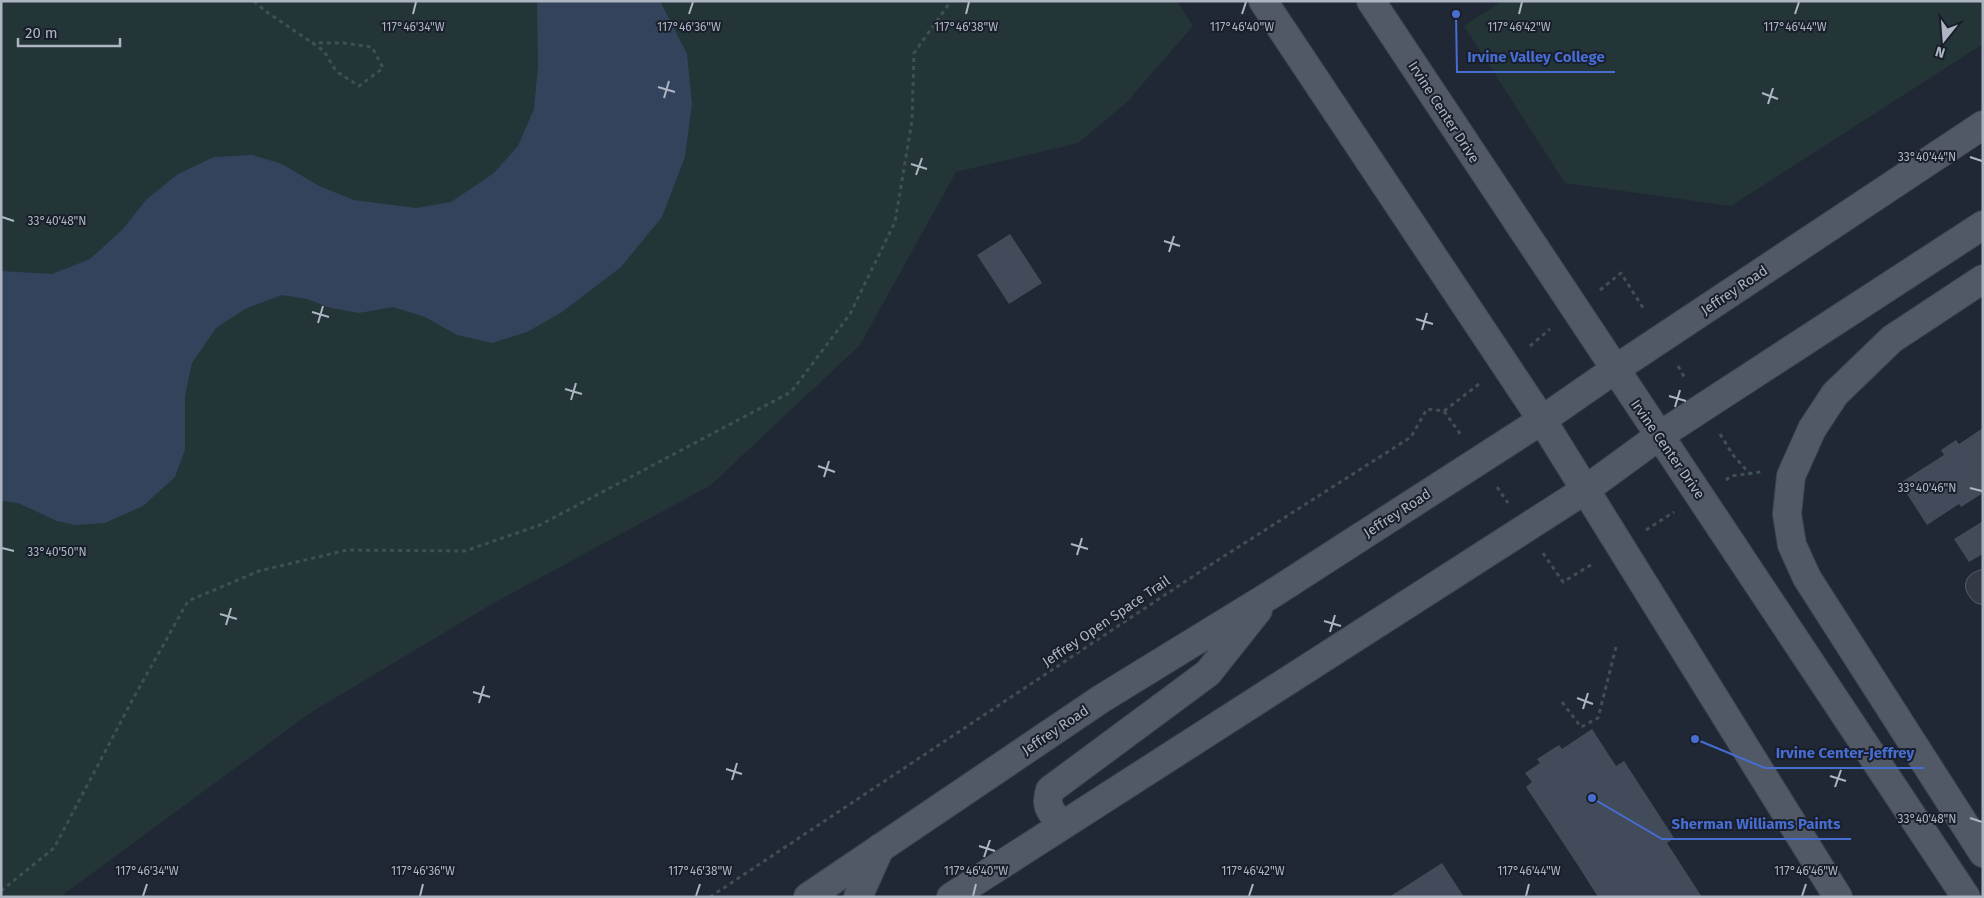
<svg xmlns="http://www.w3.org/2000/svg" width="1984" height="898" font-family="'Fira Sans',sans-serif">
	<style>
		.green { fill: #233537 }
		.water { fill: #34435c }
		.building { fill: #414b5a }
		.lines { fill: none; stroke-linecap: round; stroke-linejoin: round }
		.minor-casing { stroke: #515864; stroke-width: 30 }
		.primary-casing { stroke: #3d434f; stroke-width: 30 }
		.path { stroke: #3f5054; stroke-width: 3; stroke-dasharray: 4 4; stroke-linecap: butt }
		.minor { stroke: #333a46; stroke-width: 28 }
		.primary { stroke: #515966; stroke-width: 28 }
		.ticks { fill: none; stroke: #adb5c3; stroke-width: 2 }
		.labels { text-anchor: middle; stroke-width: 4; stroke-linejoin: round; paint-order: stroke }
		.street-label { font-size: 14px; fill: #adb5c3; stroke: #191f2a }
		.ticks-label { font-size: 12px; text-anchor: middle; fill: #adb5c3; stroke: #191f2a; stroke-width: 4; stroke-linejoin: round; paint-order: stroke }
		.leader { fill: none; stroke: #486dd2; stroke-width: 2 }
		.callout-dot { fill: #486dd2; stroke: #191f2a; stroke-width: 2 }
		.callout-label { font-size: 15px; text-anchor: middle; font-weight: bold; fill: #486dd2; stroke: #191f2a; stroke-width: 4; stroke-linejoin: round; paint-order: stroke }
	</style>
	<rect width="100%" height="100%" fill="#202835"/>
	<g class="green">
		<path d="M1,1H1177L1193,26L1127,102L1078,143L956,172L860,345L711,485L492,604L310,713L60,897H1Z"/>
		<path d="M1502,1H1983V44L1731,206L1565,183L1464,26Z"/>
	</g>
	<path class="water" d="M537,1H660L687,54L692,104L685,157L662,217L621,267L562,312L527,332L492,343L457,335L425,317L393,307L359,313L331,308L307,299L282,295L245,309L216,328L192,363L185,396V450L175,477L143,506L105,523L75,525L57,521L18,503L1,501V271L52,274L90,259L122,230L147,199L178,174L214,157L252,155L282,164L319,186L354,200L416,208L451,202L494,173L518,146L534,109L538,66Z"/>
	<g class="building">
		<path d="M1010,234L1042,283L1009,304L977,255Z"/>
		<path d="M1983,428V493L1961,507L1959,504L1927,525L1900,483L1944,455L1941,450L1956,440L1959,444Z"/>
		<path d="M1983,521V554L1969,562L1954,539Z"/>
		<path d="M1592,729L1616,766L1624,761L1674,838L1667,843L1702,897H1598L1579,867L1526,787L1532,782L1525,773L1540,763L1537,759L1559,745L1562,749Z"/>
		<path d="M1442,863L1464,897H1389L1400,890Z"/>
	</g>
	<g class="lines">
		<defs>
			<path id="minor" d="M1983,584L1980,586L1983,590"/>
			<g id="primary">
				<path d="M1263,1L1542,420L1838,897"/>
				<path d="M1371,1C1568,300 1768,598 1966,897"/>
				<path d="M1983,279L1892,339L1835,394L1812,429L1791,476L1787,514L1792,545L1807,578L1983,853"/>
				<path d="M1062,825C1052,812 1044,808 1050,790L1208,673L1258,610"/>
				<path d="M808,897L1101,699L1272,594L1542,420L1614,370L1983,125"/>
				<path d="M858,897L880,848"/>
				<path d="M951,897L1585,490L1659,436L1983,225"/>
			</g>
		</defs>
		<use href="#minor" class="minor-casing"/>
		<use href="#primary" class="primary-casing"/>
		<g class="path">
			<path d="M254,1L264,10L324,51L336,71L359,86L383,68L372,47L343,43H312"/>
			<path d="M1600,290L1621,273L1645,311"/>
			<path d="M1530,346L1550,329"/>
			<path d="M1678,366L1686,380"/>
			<path d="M1444,411L1461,435"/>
			<path d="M1720,434L1733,455L1750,474"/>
			<path d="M1726,480L1731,476L1761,472"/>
			<path d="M1497,487L1508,503"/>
			<path d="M1646,530L1674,512"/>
			<path d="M1543,553L1563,582L1594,563"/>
			<path d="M1562,702L1581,727L1598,718L1616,647"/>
			<path d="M1,891L54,848L134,697L188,601L259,571L347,550L465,551L540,525L791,392L850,314L895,222L912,121L914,53L951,1"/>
			<path d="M710,897L1207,567L1411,437L1427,409L1444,411L1479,384"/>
		</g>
		<use href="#minor" class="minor"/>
		<use href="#primary" class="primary"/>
	</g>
	<path class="ticks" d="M413,14L416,2M689,14L693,2M966,14L969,2M1242,14L1246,2M1519,14L1522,2M1795,14L1799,2M658,87L675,92M1762,93L1778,99M664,98L669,81M1768,104L1773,88M1970,157L1982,161M911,164L927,169M916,175L922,158M2,217L14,221M1164,241L1180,246M1169,252L1174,236M312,312L329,317M1416,319L1433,324M318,323L323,306M1422,330L1427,313M565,389L582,394M1669,396L1686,401M571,400L576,383M1675,407L1680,390M818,466L835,472M824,477L829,461M1970,488L1982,491M1071,544L1088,549M2,548L14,551M1077,555L1082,538M220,614L237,619M1324,621L1341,626M226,625L231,608M1330,632L1335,615M473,692L490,697M1577,698L1593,704M479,703L484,686M1583,709L1588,693M726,769L742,774M1830,776L1846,781M732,780L737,763M1835,787L1841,770M1970,818L1982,822M979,846L995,851M984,857L990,840M143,896L147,884M420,896L423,884M696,896L700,884M973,896L976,884M1249,896L1253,884M1526,896L1529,884M1802,896L1806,884"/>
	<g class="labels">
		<g class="street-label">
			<text transform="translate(1444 112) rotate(57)" y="5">Irvine Center Drive</text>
			<text transform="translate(1734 290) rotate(-34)" y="5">Jeffrey Road</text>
			<text transform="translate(1668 449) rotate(55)" y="5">Irvine Center Drive</text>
			<text transform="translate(1397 513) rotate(-33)" y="5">Jeffrey Road</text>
			<text transform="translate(1106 621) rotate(-34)" y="5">Jeffrey Open Space Trail</text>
			<text transform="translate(1055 730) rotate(-34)" y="5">Jeffrey Road</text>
		</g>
	</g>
	<g class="ticks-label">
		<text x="413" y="31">117°46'34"W</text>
		<text x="689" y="31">117°46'36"W</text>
		<text x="966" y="31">117°46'38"W</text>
		<text x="1242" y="31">117°46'40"W</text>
		<text x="1519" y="31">117°46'42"W</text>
		<text x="1795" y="31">117°46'44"W</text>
		<text x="1927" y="161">33°40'44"N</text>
		<text x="57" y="225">33°40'48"N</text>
		<text x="1927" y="492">33°40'46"N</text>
		<text x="57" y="556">33°40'50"N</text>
		<text x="1927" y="823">33°40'48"N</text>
		<text x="147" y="875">117°46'34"W</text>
		<text x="423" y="875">117°46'36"W</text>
		<text x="700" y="875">117°46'38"W</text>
		<text x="976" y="875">117°46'40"W</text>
		<text x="1253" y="875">117°46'42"W</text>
		<text x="1529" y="875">117°46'44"W</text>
		<text x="1806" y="875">117°46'46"W</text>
	</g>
	<path class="leader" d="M1456 14L1457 72H1615M1695 739L1765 768H1924M1592 798L1662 839H1851"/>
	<g class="callout-dot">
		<circle cx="1456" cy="14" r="5"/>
		<circle cx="1695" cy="739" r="5"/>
		<circle cx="1592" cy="798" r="5"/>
	</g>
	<g class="callout-label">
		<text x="1536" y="62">Irvine Valley College</text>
		<text x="1845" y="758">Irvine Center-Jeffrey</text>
		<text x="1756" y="829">Sherman Williams Paints</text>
	</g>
	<rect width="1984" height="898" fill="none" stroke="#adb5c3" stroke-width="5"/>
	<g transform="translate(1944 40) rotate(197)" stroke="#191f2a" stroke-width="4" paint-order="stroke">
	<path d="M0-4L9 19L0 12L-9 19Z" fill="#adb5c3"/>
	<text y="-8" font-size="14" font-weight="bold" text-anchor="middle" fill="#adb5c3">N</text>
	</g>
	<path d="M18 38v8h102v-8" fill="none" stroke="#adb5c3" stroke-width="2.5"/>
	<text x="25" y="38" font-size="15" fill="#adb5c3" stroke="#191f2a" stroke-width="4" paint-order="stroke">20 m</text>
</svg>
